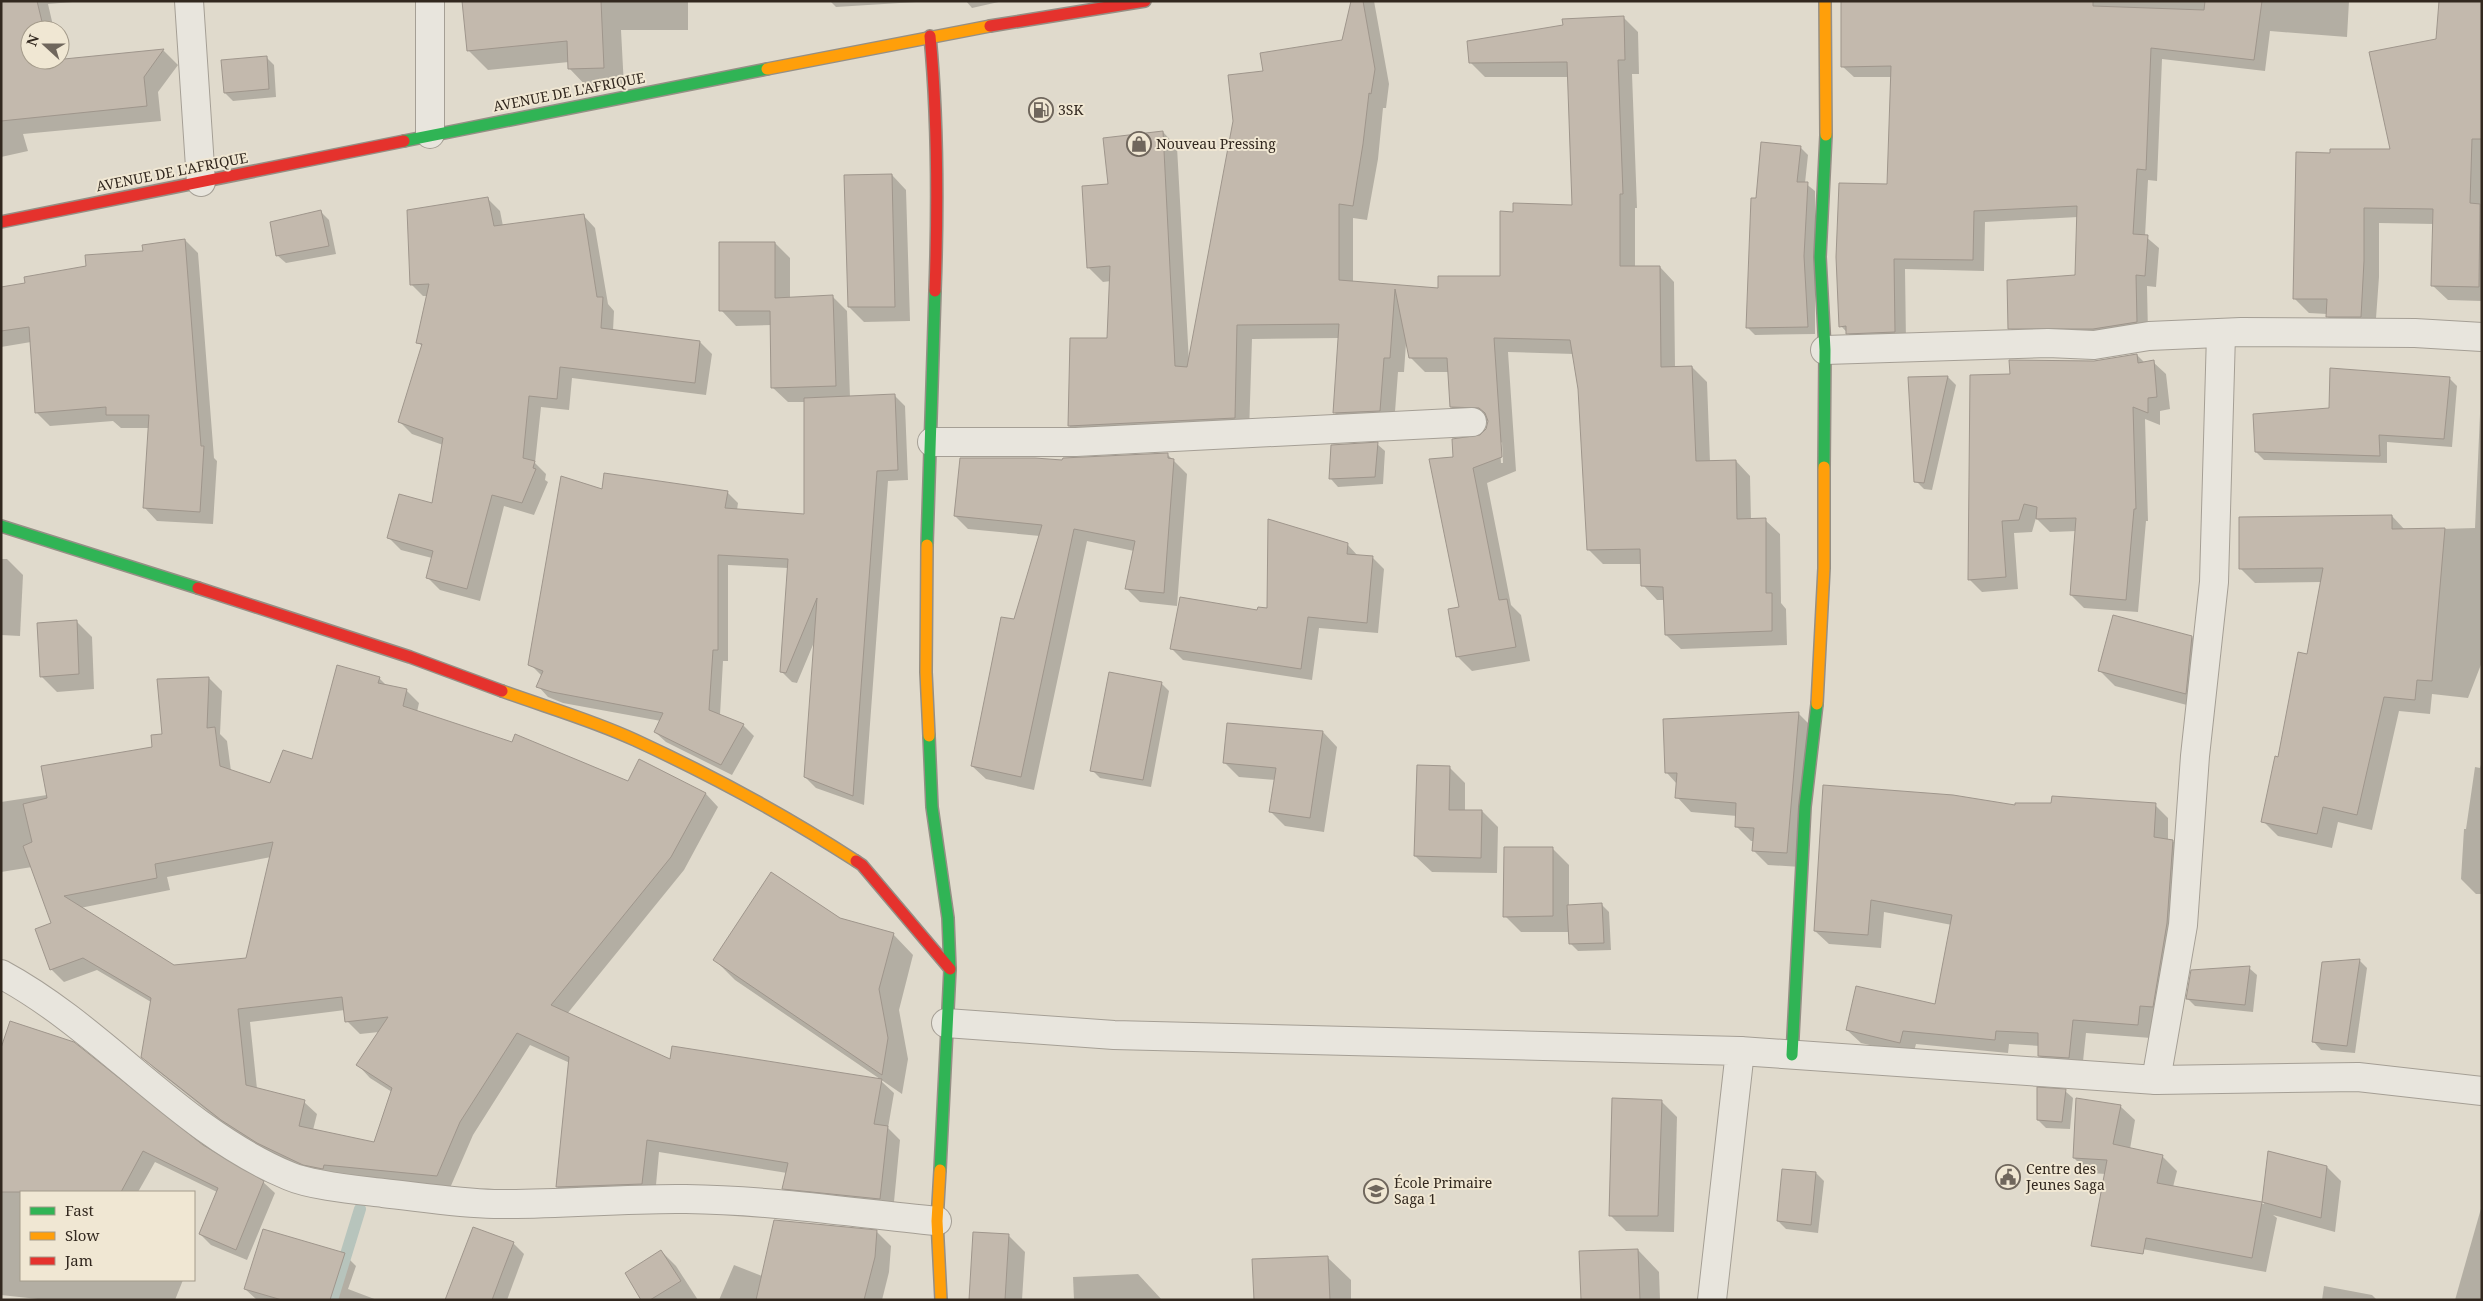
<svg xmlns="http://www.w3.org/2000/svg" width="2483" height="1301" font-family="'Noto Serif',serif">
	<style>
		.shadow { fill: #0003; fill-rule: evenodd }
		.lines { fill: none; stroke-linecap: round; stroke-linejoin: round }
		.stream { stroke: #b7c4bc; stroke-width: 12 }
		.building { fill: #c3b9ad; stroke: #9f968c; fill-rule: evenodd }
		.street-casing { stroke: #a59f95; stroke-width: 30 }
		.fast-casing { stroke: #958f85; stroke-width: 14 }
		.slow-casing { stroke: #958f85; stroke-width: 14 }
		.jam-casing { stroke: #958f85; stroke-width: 14 }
		.street { stroke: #e8e5dd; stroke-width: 28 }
		.fast { stroke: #30b455; stroke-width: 11 }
		.slow { stroke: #ff9f0a; stroke-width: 11 }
		.jam { stroke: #e5322d; stroke-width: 11 }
		.labels { text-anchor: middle; stroke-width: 4; stroke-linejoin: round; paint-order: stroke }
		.street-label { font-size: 14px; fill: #32281f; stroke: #f0e7d3 }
		.poi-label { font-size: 14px; fill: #32281f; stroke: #f0e7d3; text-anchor: start }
	</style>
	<rect width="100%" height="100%" fill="#e0dacc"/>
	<g class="shadow">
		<path d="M1,1H85L48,4L54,30H30V60H60V53L62,61L163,50L178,65L158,92L161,121L23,134L28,151L1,157Z"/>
		<path d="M474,1H688V30H621L624,87L589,89L569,68V62L488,70L468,50Z"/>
		<path d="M830,1H932L836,7Z"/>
		<path d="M966,1H1003L972,8Z"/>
		<path d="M1353,1H1374L1389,84L1386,108H1383L1378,159L1367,220L1353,218V283L1440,290L1501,277L1514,213L1573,206L1569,77H1485L1470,62L1623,17L1638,32L1639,74H1632L1637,208H1635V267H1660L1674,282L1675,368L1692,367L1707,382L1710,462L1736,461L1750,476L1751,520H1765L1780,534L1781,603L1786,609L1787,645L1681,649L1666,635L1665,600H1657L1643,585L1642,564H1603L1588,549L1579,389L1574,354L1508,352L1516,471L1487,483L1511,605L1521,615L1530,661L1472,671L1457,656L1460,608L1455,458L1482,436L1487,429L1489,421L1466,422L1451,407L1449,372H1425L1410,357L1406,343L1404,372H1398L1394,425L1349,428L1335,413L1339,338L1252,339L1249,433L1084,441L1069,426L1109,340L1111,281L1103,282L1088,267L1109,185L1163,132L1177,147L1189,362L1264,72L1343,41ZM1502,442L1503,463H1501L1500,444Z"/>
		<path d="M1842,1H2349L2347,37L2270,31L2265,71L2162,59L2157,181L2148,180L2145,236L2159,248L2156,287L2147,286L2148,333L2021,339L2010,328L2077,276L2078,217L1985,222L1984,271L1905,269L1906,343L1858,344L1841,326L1888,186L1892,77H1854L1842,66Z"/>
		<path d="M2482,1V301L2448,300L2432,285L2434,224L2379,223V277L2375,332H2342L2327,316V314L2309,313L2294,298L2331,154L2391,150L2437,40Z"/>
		<path d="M266,57L274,65L276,97L233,101L225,93Z"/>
		<path d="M1800,147L1808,155L1805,183L1815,191V334L1755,335L1747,327L1757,199Z"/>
		<path d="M892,175L906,190L910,321L864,322L849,307Z"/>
		<path d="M488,199L500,211L503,226L583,215L595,228L608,304L614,311L613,331L700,342L712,354L706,395L572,378L569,410L541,407L535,463L546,474L545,480L548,482L534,515L504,506L480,601L440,590L427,577L432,558L401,550L388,537L433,505L443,445L412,434L400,422L423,347L418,342L428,296H423L411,284Z"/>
		<path d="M321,212L329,220L336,254L286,263L278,256Z"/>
		<path d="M185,240L198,253L214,458L217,461L213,524L157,521L144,507L150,428H121L113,421L50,426L37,413L31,342L1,347V288L26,284Z"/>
		<path d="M775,243L790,258V299L832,296L847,311L850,398L895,396L905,406L908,480L888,481L864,805L816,788L805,777L815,640L797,683L792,682L781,671L788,568L728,565V661H723L720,715L743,725L754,736L732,775L666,742L655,732L661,721L563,703L548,697L538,686L542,676L530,664L603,490L727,492L738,503L737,510L805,515V402H788L772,387L771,325L736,326L721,310Z"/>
		<path d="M2137,355L2145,363L2153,362L2166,374L2170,409L2160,411V425L2145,419L2148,521H2146L2138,612L2084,608L2071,595L2077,531L2050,532L2036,518L2032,532L2014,533L2018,589L1982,592L1969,579L2011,375Z"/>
		<path d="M1948,377L1956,385L1932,490L1924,489L1916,481L1909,378Z"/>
		<path d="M2449,378L2457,386L2452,447L2387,442V463L2264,460L2256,452L2330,410Z"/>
		<path d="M2480,414L2482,662L2468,698L2432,694L2430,714L2399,711L2372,830L2338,822L2332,848L2278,836L2263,821L2308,655L2322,582L2255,583L2240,568L2392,516L2405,530L2475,528Z"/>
		<path d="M1377,444L1385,451L1383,484L1338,487L1331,479Z"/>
		<path d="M1167,454L1187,474L1177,606L1140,602L1127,589L1134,551L1087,541L1034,790L986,779L972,766L1040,536L968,529L955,516L1063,462Z"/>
		<path d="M1347,544L1358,556L1373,558L1384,569L1378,633L1319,628L1312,680L1183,660L1172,649L1268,610Z"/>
		<path d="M1,559H7L23,575L20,636L1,635Z"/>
		<path d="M76,621L92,637L94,689L57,692L41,676Z"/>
		<path d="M2192,637L2208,653L2202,709L2115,686L2099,670Z"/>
		<path d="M209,678L222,691L220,734L227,741L231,771L271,785L312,761L379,678L387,686L406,690L419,703L417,712L628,783L706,794L718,807L684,870L567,1014L671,1061L881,1081L894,1093L888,1128L900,1140L893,1212L796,1201L783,1188L787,1173L659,1152L655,1196L570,1200L557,1187L570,1063L530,1045L473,1135L450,1188L336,1181L271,1155L235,1133L155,1069L142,1056L151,1002L97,970L64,982L51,969L52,923L32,867L1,872V802L47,795L154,748ZM271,857L247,960L174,966L80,908L170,890L167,877ZM345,1010L347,1021L360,1034L379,1032L358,1065L370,1078L392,1092L375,1143L313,1130L317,1114L304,1102L257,1089L250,1022Z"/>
		<path d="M1161,683L1169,691L1151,787L1100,778L1092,770Z"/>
		<path d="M1798,713L1813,728L1801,867L1768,865L1753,850L1754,841H1751L1736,826L1737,816L1691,812L1677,797V784L1667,773Z"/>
		<path d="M1323,732L1337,747L1324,832L1285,826L1270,811L1276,780L1239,777L1224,762Z"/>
		<path d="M2482,761V894H2476L2461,879L2464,829H2466L2475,767L2480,768Z"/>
		<path d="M1449,767L1465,783V811H1482L1498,827L1497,873L1432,872L1415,856Z"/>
		<path d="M2155,805L2168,818V841H2173L2186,855L2151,1038L2086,1033L2082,1071L2053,1069L2039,1056L2040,1046L2009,1044L2008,1053L1916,1044L1913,1055L1861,1043L1847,1030L1936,1005L1952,925L1884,912L1881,948L1829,944L1815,931L2016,807Z"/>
		<path d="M1553,849L1569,865V906L1601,904L1609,912L1611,950L1578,951L1570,943V932H1521L1505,916Z"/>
		<path d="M839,919L893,934L913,955L899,1010L908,1059L902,1094L735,980L715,960Z"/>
		<path d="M2359,960L2367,968L2355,1053L2321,1050L2314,1042Z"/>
		<path d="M2249,968L2257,975L2253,1012L2195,1006L2187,998Z"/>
		<path d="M2065,1091L2073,1098L2070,1129L2046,1128L2038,1120Z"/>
		<path d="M1661,1101L1677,1117L1674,1232L1626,1231L1610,1215Z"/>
		<path d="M2120,1106L2135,1120L2130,1149L2162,1156L2177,1171L2173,1187L2264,1204L2269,1153L2327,1167L2341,1181L2335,1232L2273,1215L2277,1218L2266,1272L2110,1243L2106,1174L2089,1173L2074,1158Z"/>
		<path d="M202,1147L263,1182L275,1193L247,1260L211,1245L200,1234L217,1192L155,1162L138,1192H21V1280H183L175,1300H47L1,1295V1150Z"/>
		<path d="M1816,1173L1824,1181L1818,1233L1786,1229L1778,1221Z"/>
		<path d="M2482,1205V1300H2455Z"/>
		<path d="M877,1232L891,1246L889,1272L882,1300H719L734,1265L762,1276Z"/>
		<path d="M1009,1236L1025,1252L1022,1300H970Z"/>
		<path d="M513,1243L524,1254L507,1300H446Z"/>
		<path d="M1638,1250L1659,1272L1660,1300H1582Z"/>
		<path d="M661,1251L676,1266L698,1300H643Z"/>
		<path d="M344,1254L356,1266L348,1289L377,1300H257L245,1289Z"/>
		<path d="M1327,1257L1351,1280V1300H1256Z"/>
		<path d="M1138,1274L1162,1300H1074L1073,1277Z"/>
		<path d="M2324,1286L2372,1295L2377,1300H2322Z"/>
	</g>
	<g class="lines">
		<path class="stream" d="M332,1300L360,1209"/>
	</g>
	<g class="building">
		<path d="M1,1H37L44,30H30V60H51L52,62L64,59L164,49L144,77L147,106L1,121Z"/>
		<path d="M462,1H601L604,68L568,69L567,41L467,51Z"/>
		<path d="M1351,1H1363L1375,69L1371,94L1369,93L1363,144L1353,206L1339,204V280L1438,288V276H1500V211L1513,212V203L1572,205L1567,62L1469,63L1467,41L1563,25L1562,19L1624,16L1625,60H1618L1623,194H1620V266H1660L1661,367L1692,366L1696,461L1736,460L1737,519L1766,518V593H1772V631L1665,635L1663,587L1641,586L1640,549L1587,550L1578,389L1570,340L1494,338L1502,457L1473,468L1499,600L1507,599L1516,647L1456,657L1448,609L1459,607L1429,459L1453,457L1452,439L1480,435L1486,429L1488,421L1485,413L1479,408L1450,407L1447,358H1409L1395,289L1390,358H1384L1380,411L1333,413L1339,324L1237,325L1235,418L1068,426L1070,338H1107L1110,266L1087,268L1082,186L1108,184L1103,138L1163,131L1175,366L1187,367L1233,121L1228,75L1263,71L1260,53L1342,40Z"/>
		<path d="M1841,1H2093V6L2204,10L2205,1H2262L2254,60L2151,48L2146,170L2137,169L2133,234L2148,235L2145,276L2136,275L2137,322L2093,329H2008L2007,280L2075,275L2077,206L1974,211L1973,260L1894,259L1895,332L1846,334V326L1839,327L1836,257L1839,183L1887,184L1891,66L1841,67Z"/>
		<path d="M2439,1H2482V139H2472L2470,203L2480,204L2479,287L2431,286L2433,209L2364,208V261L2361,317H2326L2327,299H2293L2296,152L2330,153V149H2390L2369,52L2436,39Z"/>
		<path d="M267,56L269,89L224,93L221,60Z"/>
		<path d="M1761,142L1801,146L1797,182H1808L1804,256L1808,327L1746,328L1751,198H1756Z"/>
		<path d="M892,174L895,307H848L844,175Z"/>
		<path d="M488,197L494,226L584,214L597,297H603L601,328L700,341L695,383L560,367L557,399L529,396L523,458L535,461L533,468L536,469L522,503L492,495L467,589L426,578L433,551L387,538L399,494L432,503L443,438L398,422L422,344L416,343L429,284L410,285L407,210Z"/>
		<path d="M321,210L329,246L276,256L270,222Z"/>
		<path d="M185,239L201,446H204L200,512L143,508L149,415H106V407L35,413L29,327L1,331V287L25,283L24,277L86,266L85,255L143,251L142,245Z"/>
		<path d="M719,242H775V298L833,295L836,386L771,388L770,311H719Z"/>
		<path d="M2137,354L2138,363L2154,360L2157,397L2148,398V413L2133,407L2136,509H2134L2126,600L2070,595L2076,518L2036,519L2037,507L2024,504L2019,520L2002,521L2006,577L1968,580L1970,375L2010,374L2009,360L2094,361Z"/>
		<path d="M2330,368L2450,377L2444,439L2379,435L2380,456L2255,452L2253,414L2329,408Z"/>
		<path d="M1948,376L1924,483L1914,482L1908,377Z"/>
		<path d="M895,394L898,470L877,471L853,796L804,777L817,598L786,673L780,672L788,559L718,555V650H713L709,710L744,724L721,765L654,732L663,713L552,692L536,687L543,671L528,665L561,476L602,489L604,473L728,491L725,508L804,514V398Z"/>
		<path d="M1378,442L1375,477L1329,479L1331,445Z"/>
		<path d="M1168,453V458L1174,459L1164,593L1125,589L1135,541L1074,529L1021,777L971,766L1001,617L1014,619L1042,525L954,516L960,458H1035L1062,460L1063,458Z"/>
		<path d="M2392,515V529L2445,528L2432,681L2417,680L2415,700L2384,697L2357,815L2323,807L2317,834L2261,822L2275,756L2278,757L2298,652L2307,654L2323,568L2239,569V517Z"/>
		<path d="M1268,519L1348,543L1347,554L1373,556L1367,623L1308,617L1301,669L1170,649L1180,597L1257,610L1258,607L1267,608Z"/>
		<path d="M2113,615L2192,636L2186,694L2098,671Z"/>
		<path d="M77,620L79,674L40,677L37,623Z"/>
		<path d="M337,665L380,677L378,683L407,689L403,706L512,742L515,734L628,781L639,759L706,793L671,857L551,1005L670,1059L672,1046L882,1079L874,1124L888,1126L880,1199L782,1189L788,1163L647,1140L642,1184L556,1187L569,1057L517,1033L460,1122L437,1176L324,1165L323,1169L303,1165L257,1143L221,1120L141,1057L151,998L83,958L50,970L35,929L51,923L23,846L32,842L23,804L47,798L41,766L152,747L151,735L162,734L157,679L209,677L207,728L215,727L220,766L270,783L283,750L312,759ZM273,842L246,958L174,965L64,896L157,878L155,864ZM342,997L345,1022L388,1017L356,1065L392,1088L374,1142L299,1126L305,1100L246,1085L238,1009Z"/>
		<path d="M1109,672L1162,682L1143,780L1090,771Z"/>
		<path d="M1799,712L1787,853L1752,851L1754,828L1735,827L1736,803L1675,798L1677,773H1665L1663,719Z"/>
		<path d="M1227,723L1323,731L1310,818L1269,812L1276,768L1223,763Z"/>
		<path d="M1417,765L1450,766L1449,810H1482L1481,858L1414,856Z"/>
		<path d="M1823,785L1953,795L2015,805V803H2051L2052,796L2156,803L2154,837L2173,840L2167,923L2153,1007L2140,1006L2138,1025L2073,1020L2069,1058L2038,1056V1033L1996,1031L1995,1040L1903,1031L1900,1043L1846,1030L1856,986L1935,1004L1952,915L1871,900L1868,935L1814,931Z"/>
		<path d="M1504,847H1553V916L1503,917Z"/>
		<path d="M771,872L840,918L894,933L879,989L888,1038L882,1075L713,960Z"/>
		<path d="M1602,903L1604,943L1569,944L1567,905Z"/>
		<path d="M2360,959L2347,1046L2312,1042L2322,962Z"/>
		<path d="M2250,966L2245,1005L2186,999L2191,970Z"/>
		<path d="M10,1021L74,1042L203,1145L264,1181L236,1250L199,1234L218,1188L143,1151L121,1192H1V1048Z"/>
		<path d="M2037,1087L2066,1089L2062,1122L2037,1120Z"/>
		<path d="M1612,1098L1662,1100L1658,1216H1609Z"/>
		<path d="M2076,1098L2121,1105L2113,1144L2163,1155L2157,1183L2262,1202L2252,1258L2146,1238L2143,1254L2091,1246L2107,1160L2073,1158Z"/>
		<path d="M2268,1151L2327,1166L2321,1218L2262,1202Z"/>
		<path d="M1782,1169L1816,1172L1811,1225L1777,1221Z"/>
		<path d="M774,1220L877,1230L875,1257L864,1300H756Z"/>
		<path d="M473,1227L514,1242L502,1273L492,1300H445Z"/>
		<path d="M263,1229L345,1253L330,1300H282L244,1289Z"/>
		<path d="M973,1232L1009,1234L1005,1300H969Z"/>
		<path d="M1638,1249L1640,1300H1581L1579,1251Z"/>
		<path d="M661,1250L681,1281L650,1300H641L625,1273Z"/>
		<path d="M1328,1256L1330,1300H1254L1252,1259Z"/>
	</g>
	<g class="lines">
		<defs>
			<g id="street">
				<path d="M189,1L201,182"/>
				<path d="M430,134V1"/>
				<path d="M1825,350L2048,343L2094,345L2149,336L2241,332L2415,333L2482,337"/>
				<path d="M932,442H1076L1472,422"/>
				<path d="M1,974C105,1030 179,1130 289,1176C312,1186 358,1190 383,1193C420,1197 457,1203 494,1204C558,1205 622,1198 686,1199C770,1200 853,1213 937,1221"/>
				<path d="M946,1023L1114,1035L1740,1051L1712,1300"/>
				<path d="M1740,1051L2156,1080L2358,1077L2482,1091"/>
				<path d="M2156,1080L2183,925L2195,756L2214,582L2221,334"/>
			</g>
			<g id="fast">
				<path d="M404,141L767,69"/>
				<path d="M1824,467L1825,350L1820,257L1826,135"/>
				<path d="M1,526L198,588"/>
				<path d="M927,545L935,291"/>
				<path d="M929,736L932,807L948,918L950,969L940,1170"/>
				<path d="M1792,1055L1805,807L1817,704"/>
			</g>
			<g id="slow">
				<path d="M1825,1L1826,135"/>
				<path d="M767,69L990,26"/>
				<path d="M927,545L926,672L929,736"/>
				<path d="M502,691C546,707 592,720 635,740C711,775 785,815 856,861"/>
				<path d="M1817,704L1824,568V467"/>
				<path d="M940,1170L937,1221L941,1300"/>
			</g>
			<g id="jam">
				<path d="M990,26L1145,1"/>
				<path d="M930,36C938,121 938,206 935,291"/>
				<path d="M1,222L404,141"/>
				<path d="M198,588L410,657L502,691"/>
				<path d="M856,861L862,865L950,969"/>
			</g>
		</defs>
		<use href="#street" class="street-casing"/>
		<use href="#fast" class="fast-casing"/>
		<use href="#slow" class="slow-casing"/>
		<use href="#jam" class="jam-casing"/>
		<use href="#street" class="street"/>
		<use href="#fast" class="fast"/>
		<use href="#slow" class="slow"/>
		<use href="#jam" class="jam"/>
	</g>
	<defs>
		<symbol id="fuel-ring" viewBox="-11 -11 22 22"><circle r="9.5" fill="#f0e7d3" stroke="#6f665c" stroke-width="1.5"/><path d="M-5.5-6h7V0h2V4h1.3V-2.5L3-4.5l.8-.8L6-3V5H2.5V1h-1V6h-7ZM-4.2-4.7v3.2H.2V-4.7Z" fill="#6f665c"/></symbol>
		<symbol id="shop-ring" viewBox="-11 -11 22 22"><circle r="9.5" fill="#f0e7d3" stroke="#6f665c" stroke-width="1.5"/><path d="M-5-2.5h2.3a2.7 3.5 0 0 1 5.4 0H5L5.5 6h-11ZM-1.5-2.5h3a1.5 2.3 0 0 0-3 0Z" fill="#6f665c"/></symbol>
		<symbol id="civic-ring" viewBox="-11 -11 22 22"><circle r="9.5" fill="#f0e7d3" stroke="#6f665c" stroke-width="1.5"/><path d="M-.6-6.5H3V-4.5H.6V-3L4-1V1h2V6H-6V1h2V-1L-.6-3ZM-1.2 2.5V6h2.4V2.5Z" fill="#6f665c"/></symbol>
		<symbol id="school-ring" viewBox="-11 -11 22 22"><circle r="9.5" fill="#f0e7d3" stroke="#6f665c" stroke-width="1.5"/><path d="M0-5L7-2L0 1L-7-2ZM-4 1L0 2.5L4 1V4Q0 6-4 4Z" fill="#6f665c"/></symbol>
	</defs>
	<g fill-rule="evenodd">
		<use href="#fuel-ring" x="1027" y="96" width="28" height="28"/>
		<use href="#shop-ring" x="1125" y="130" width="28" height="28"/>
		<use href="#civic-ring" x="1994" y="1163" width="28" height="28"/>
		<use href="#school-ring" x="1362" y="1177" width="28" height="28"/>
	</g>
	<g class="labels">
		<g class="street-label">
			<text transform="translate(569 92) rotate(-11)" y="5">AVENUE DE L'AFRIQUE</text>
			<text transform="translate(172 172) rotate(-11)" y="5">AVENUE DE L'AFRIQUE</text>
		</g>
		<g class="poi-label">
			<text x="1058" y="115">3SK</text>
			<text x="1156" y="149">Nouveau Pressing</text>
			<text x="2026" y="1174">Centre des<tspan x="2026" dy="16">Jeunes Saga</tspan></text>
			<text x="1394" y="1188">École Primaire<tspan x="1394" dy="16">Saga 1</tspan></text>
		</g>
	</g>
	<rect width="2483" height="1301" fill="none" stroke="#32281f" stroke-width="5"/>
	<rect x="20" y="1191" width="175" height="90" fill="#f0e7d3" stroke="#a49b8b"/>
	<rect x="30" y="1207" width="25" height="8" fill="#30b455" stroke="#a49b8b"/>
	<text x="65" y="1216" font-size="15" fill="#32281f">Fast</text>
	<rect x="30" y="1232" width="25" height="8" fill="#ff9f0a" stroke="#a49b8b"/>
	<text x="65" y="1241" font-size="15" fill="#32281f">Slow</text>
	<rect x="30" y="1257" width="25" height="8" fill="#e5322d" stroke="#a49b8b"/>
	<text x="65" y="1266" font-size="15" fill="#32281f">Jam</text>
	<g transform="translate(45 45) rotate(291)"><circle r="24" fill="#f0e7d3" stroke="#a49b8b"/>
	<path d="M0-4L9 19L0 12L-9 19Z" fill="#6f665c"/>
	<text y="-8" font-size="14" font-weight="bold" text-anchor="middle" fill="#32281f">N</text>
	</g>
</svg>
